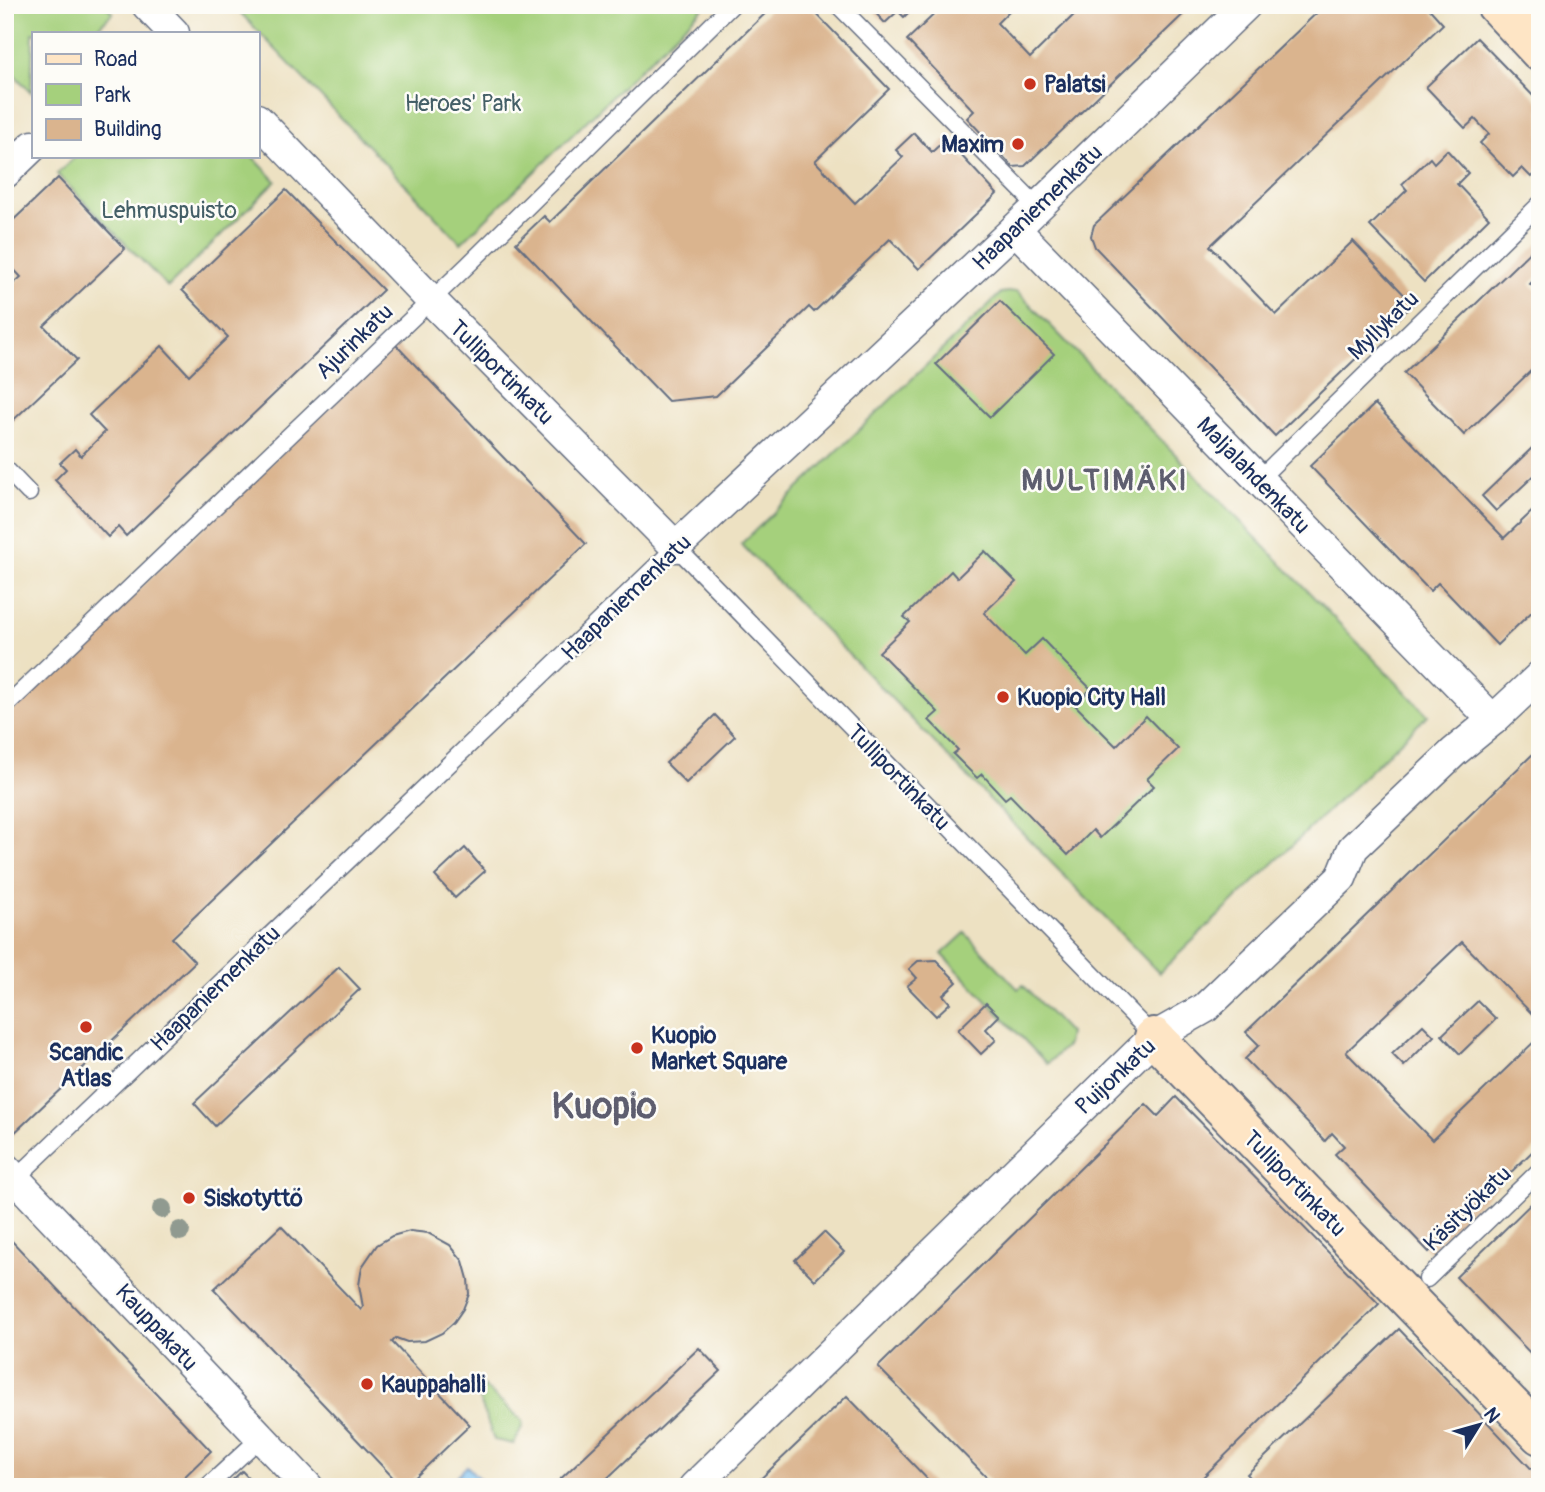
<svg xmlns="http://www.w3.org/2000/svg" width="1545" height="1492" font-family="Pangolin,sans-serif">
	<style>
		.green { fill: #a5d07c; stroke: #60806d; stroke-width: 2 }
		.water { fill: #78beef; stroke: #4a76a6; stroke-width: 2 }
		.building { fill: #dab48e }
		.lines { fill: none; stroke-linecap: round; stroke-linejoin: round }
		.lane-casing { stroke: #646d81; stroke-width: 19 }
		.street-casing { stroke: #646d81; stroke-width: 33 }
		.secondary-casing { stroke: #646d81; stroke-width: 42 }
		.lane { stroke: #fff; stroke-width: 16 }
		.street { stroke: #fff; stroke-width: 30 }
		.secondary { stroke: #fee5c5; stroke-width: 38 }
		.tree { fill: #909a90 }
		.poi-dot { fill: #c8321e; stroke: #fdfcf7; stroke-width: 2.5 }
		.labels { text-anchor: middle; stroke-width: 5; stroke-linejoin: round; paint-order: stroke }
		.poi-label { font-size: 23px; font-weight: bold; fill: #1b2f5e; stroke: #fdfcf7; text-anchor: start }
		.park-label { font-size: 23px; fill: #445f67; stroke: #fdfcf7 }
		.street-label { font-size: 23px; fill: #1b2f5e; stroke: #fdfcf7 }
		.district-label { font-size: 30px; font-weight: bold; letter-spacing: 2px; fill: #5e5e6f; stroke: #fdfcf7 }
		.town-label { font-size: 37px; font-weight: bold; fill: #5e5e6f; stroke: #fdfcf7 }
	</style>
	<rect width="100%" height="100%" fill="#fdfcf7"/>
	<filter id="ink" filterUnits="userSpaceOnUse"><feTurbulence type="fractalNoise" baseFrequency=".0143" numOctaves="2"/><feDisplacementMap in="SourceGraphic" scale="14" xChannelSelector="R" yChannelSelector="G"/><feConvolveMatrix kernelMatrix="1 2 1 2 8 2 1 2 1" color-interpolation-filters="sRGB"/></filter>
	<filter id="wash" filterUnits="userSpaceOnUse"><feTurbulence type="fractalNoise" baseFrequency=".00686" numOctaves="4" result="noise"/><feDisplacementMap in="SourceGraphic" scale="28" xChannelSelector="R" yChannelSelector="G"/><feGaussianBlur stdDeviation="1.57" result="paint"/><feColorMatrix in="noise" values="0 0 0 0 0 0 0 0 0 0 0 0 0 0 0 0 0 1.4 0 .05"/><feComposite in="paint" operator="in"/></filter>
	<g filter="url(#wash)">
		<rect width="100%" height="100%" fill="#ede1c2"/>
		<g class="green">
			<path d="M5,5H105L113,13L92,33H33L31,92L5,65Z"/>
			<path d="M233,5H706L461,243Z"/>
			<path d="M76,156H252L276,181L168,287L57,174Z"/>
			<path d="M1017,291L1428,715L1159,973L741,544L1001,293Z"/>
			<path d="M965,933L1018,989L1023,985L1069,1033L1067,1045L1047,1064L942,954Z"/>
			<path d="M479,1386H483L522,1420L523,1425L514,1444L494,1440L476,1389Z"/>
		</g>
		<path class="water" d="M467,1466L487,1487H451L449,1484Z"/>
		<g id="blocks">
			<g class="building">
				<path d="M774,5H808L889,89L815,161L855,203L903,157L896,150L914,133L932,152L946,139L997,194L919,269L890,239L814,312L809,307L716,396L668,401L516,243L544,216L550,222Z"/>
				<path d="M868,5H916L904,17L898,11L885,23Z"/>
				<path d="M944,5H1015L997,23L1030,58L1084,5H1193L1025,166L1013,167L967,118L974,111L907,40Z"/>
				<path d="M1325,5H1426L1443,24L1210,246L1276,315L1353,241L1413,304L1275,436L1095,247L1091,236L1094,225Z"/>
				<path d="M1477,38L1540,103V168L1531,177L1522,168L1513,177L1480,143L1489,134L1475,119L1465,128L1426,87Z"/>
				<path d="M1447,150L1468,173L1457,184L1489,218L1424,282L1370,226L1407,190L1402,184L1430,158L1434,163Z"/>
				<path d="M58,178L125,249L44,326L77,360L5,428V291L21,277L5,260V228Z"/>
				<path d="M286,190L383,290L126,536L118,527L108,537L55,480L66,469L60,463L75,449L81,456L105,432L89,415L162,346L189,375L228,337L182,290Z"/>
				<path d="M1540,242V274L1530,284L1540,293V362L1464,435L1404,373Z"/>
				<path d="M1000,301L1054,354L990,417L936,364Z"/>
				<path d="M395,344L586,544L172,938L195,962L11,1136L5,1130V718Z"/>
				<path d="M1375,404L1504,538L1540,504V604L1497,645L1438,583L1430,591L1310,466Z"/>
				<path d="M1533,447L1540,455V470L1496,511L1482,496Z"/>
				<path d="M985,551L1016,582L984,613L1025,655L1042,639L1066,664L1091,689L1075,705L1116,746L1146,716L1178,749L1147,779L1154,786L1100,838L1093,830L1068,855L1010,795L1005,799L982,774L977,778L953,754L958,750L929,720L938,712L879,652L910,622L904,617L951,571L957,578Z"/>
				<path d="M715,715L735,736L686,783L666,763Z"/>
				<path d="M1535,752L1540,757V1022L1462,942L1346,1052L1432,1140L1540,1036V1144L1429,1252L1335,1154L1344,1146L1332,1133L1325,1141L1245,1059L1259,1045L1246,1032Z"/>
				<path d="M465,848L485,871L455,898L435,876Z"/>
				<path d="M936,960L957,982L943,995L950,1003L936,1016L907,986L917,978L909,969L918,961Z"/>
				<path d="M339,967L360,989L215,1126L194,1103Z"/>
				<path d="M1478,1001L1496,1019L1460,1054L1442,1035Z"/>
				<path d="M986,1003L999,1016L986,1029L996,1040L981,1054L958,1030Z"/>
				<path d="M1423,1025L1434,1036L1404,1066L1392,1054Z"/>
				<path d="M1176,1097L1379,1304L1193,1487H996L878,1367L1146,1104L1158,1116Z"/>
				<path d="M1540,1195V1363L1456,1277Z"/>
				<path d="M281,1226L361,1310L363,1307L359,1285L362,1267L377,1245L392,1236L410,1231L428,1233L450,1245L463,1261L468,1279L469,1294L463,1309L454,1322L442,1333L425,1341L407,1342L396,1338L392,1342L470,1425L405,1487H402L214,1289Z"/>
				<path d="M824,1232L844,1252L815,1280L795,1260Z"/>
				<path d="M9,1238L211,1451L174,1487H5V1241Z"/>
				<path d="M1399,1329L1540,1478V1487H1259L1247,1474Z"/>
				<path d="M699,1348L721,1371L598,1487H552Z"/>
				<path d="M847,1396L935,1487H752L797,1444Z"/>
				<path d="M242,1471L257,1487H225Z"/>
			</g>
		</g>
	</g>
	<g filter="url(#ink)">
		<use href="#blocks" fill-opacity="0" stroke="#646d81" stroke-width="2"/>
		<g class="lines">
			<defs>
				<g id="lane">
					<path d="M838,5L1038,207"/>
					<path d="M5,468L29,493"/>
					<path d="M1259,479L1540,204"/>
					<path d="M5,707L468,265L732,5"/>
					<path d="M11,1183L676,547L1154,1037"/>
					<path d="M1427,1279L1540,1170"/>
					<path d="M207,1487L261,1437"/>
				</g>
				<g id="street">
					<path d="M147,5L174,33"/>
					<path d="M257,119L431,300L676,547L1015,229L1246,5"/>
					<path d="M5,173L33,146"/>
					<path d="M1015,229L1493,720"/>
					<path d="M5,1168L308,1487"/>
					<path d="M694,1487L1154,1037L1205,1008L1341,878L1353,848L1454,752L1493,720L1540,676"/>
				</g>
				<g id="secondary">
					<path d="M1496,5L1540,52"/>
					<path d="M1154,1037L1540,1435"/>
				</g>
			</defs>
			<use href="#lane" class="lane-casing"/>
			<use href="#street" class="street-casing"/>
			<use href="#secondary" class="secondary-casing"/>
			<use href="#lane" class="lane"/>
			<use href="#street" class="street"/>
			<use href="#secondary" class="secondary"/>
		</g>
		<g class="tree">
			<circle cx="162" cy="1209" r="10"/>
			<circle cx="180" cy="1231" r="10"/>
		</g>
	</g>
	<g class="poi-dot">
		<circle cx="1030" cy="84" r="7"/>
		<circle cx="1018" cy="144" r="7"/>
		<circle cx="1003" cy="697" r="7"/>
		<circle cx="86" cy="1027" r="7"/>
		<circle cx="637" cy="1048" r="7"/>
		<circle cx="189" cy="1198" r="7"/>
		<circle cx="367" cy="1384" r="7"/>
	</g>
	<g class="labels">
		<g class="poi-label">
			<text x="1044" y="92">Palatsi</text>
			<text x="1004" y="152" text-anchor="end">Maxim</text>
			<text x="1017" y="705">Kuopio City Hall</text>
			<text x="651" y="1043">Kuopio<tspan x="651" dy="26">Market Square</tspan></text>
			<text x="86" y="1060" text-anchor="middle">Scandic<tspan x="86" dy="26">Atlas</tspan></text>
			<text x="203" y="1206">Siskotyttö</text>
			<text x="381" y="1392">Kauppahalli</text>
		</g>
		<g class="park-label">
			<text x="463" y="111">Heroes' Park</text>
			<text x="169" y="218">Lehmuspuisto</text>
		</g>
		<g class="street-label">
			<text transform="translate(1037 207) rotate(-44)" y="8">Haapaniemenkatu</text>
			<text transform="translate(1383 325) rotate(-44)" y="8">Myllykatu</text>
			<text transform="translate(354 341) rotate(-44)" y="8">Ajurinkatu</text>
			<text transform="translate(502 372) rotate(45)" y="8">Tulliportinkatu</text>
			<text transform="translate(1254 475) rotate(46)" y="8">Maljalahdenkatu</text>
			<text transform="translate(626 597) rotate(-44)" y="8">Haapaniemenkatu</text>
			<text transform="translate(899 777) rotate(46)" y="8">Tulliportinkatu</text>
			<text transform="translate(215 988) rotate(-44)" y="8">Haapaniemenkatu</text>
			<text transform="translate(1115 1076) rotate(-43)" y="8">Puijonkatu</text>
			<text transform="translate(1295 1183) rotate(46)" y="8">Tulliportinkatu</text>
			<text transform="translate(1467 1208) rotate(-44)" y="8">Käsityökatu</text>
			<text transform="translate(157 1327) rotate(47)" y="8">Kauppakatu</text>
		</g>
		<g class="district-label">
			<text x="1105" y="490">MULTIMÄKI</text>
		</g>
		<g class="town-label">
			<text x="604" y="1118">Kuopio</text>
		</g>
	</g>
	<rect width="1545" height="1492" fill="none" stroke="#fdfcf7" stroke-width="28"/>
	<rect x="32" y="32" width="228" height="126" fill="#fdfcf7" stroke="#a3aaba" stroke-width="2"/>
	<rect x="46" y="54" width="35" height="10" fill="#fee5c5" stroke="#a3aaba" stroke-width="2"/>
	<text x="94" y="66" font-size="21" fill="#1b2f5e">Road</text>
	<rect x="46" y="84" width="35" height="21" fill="#a5d07c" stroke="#a3aaba" stroke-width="2"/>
	<text x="94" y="102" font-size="21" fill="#1b2f5e">Park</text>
	<rect x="46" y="119" width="35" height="21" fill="#dab48e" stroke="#a3aaba" stroke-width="2"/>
	<text x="94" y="136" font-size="21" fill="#1b2f5e">Building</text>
	<g transform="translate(1479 1425) rotate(53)" stroke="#fdfcf7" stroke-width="5" paint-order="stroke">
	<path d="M0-5L12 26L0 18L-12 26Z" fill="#1b2f5e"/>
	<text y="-10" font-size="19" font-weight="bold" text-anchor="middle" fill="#1b2f5e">N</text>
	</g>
</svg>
